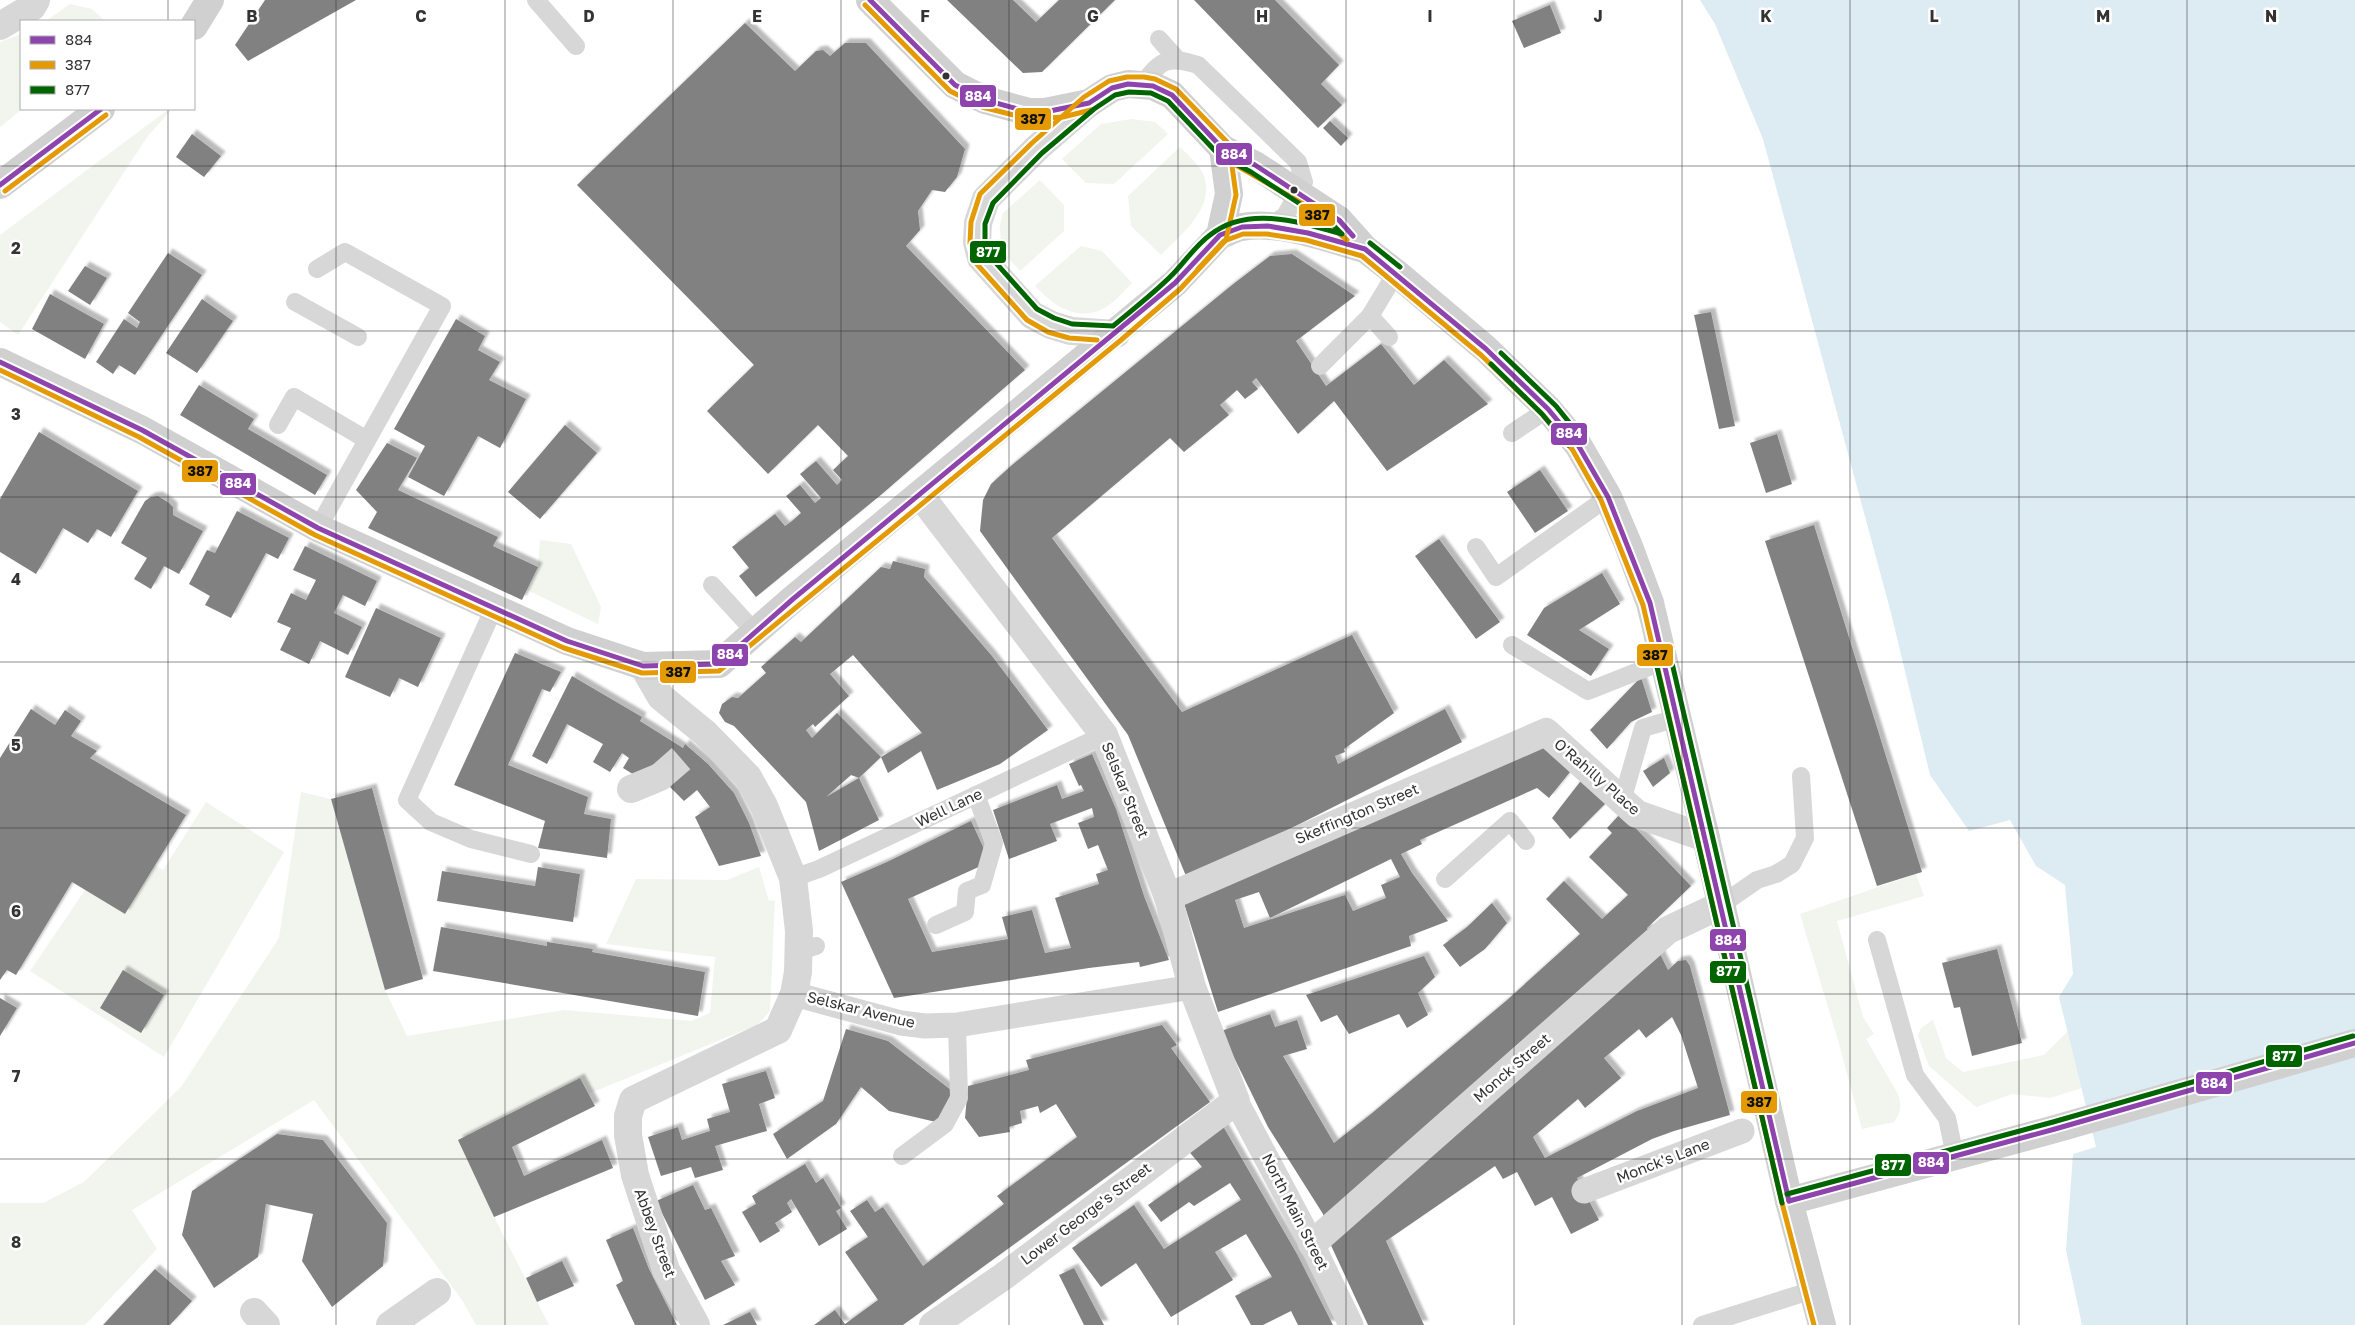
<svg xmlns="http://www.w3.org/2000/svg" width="2355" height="1325" font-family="'Golos Text',sans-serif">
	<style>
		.green { fill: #f1f5ed }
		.water { fill: #ddebf3 }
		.building { fill: #818181; fill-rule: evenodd; filter: url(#shadow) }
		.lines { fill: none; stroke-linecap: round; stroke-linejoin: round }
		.minor-tunnel { stroke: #d6d6d6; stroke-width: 28; stroke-dasharray: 28 14; stroke-linecap: butt }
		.service { stroke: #d7d7d7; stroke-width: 18 }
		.pedestrian { stroke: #d7d7d7; stroke-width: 25 }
		.minor { stroke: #d7d7d7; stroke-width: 28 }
		.tertiary { stroke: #d7d7d7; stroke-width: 28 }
		.secondary { stroke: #d0d0d0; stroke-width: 28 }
		.bus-1-casing { stroke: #fff; stroke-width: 9 }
		.bus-2-casing { stroke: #fff; stroke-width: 9 }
		.bus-3-casing { stroke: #fff; stroke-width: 9 }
		.bus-1 { stroke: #8e44ad; stroke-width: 5 }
		.bus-2 { stroke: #e39a05; stroke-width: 5 }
		.bus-3 { stroke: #006400; stroke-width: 5 }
		.grid { fill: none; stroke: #333; stroke-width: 1; stroke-opacity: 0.55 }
		.bus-dot { fill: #333; stroke: #fff; stroke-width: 2 }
		.labels { text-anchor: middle; stroke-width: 5; stroke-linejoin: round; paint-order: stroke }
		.street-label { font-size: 15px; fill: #333; stroke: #fff }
		.grid-label { font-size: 16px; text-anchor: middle; font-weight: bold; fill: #333; stroke: #fff; stroke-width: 5; stroke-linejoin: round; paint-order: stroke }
		.line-badge { stroke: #fff; stroke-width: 2 }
		.badge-label { font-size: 14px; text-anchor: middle; font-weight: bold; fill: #fff }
		.pale-badge-label { font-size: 14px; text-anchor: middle; font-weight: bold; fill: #111 }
	</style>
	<defs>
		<filter id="shadow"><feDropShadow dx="4.5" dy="-4.5" stdDeviation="1" flood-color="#0004"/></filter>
	</defs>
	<rect width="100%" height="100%" fill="#fff"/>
	<g class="green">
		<path d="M70,4L92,9L105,21H46Z"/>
		<path d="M21,34L22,109L0,127V42Z"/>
		<path d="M169,109H172L147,137L18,335L0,322V235Z"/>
		<path d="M1131,119L1155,122L1168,134L1114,184L1086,183L1062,159L1101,124Z"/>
		<path d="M1180,147C1186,153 1194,160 1199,167C1223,201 1182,234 1161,255L1131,226L1128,196Z"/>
		<path d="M1040,180L1064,205V231L1020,271L1001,250L1000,224L1003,213Z"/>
		<path d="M1081,246L1102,251L1132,283C1124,291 1114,303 1103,309C1076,322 1053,305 1035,286Z"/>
		<path d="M540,540L571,544L601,607L598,624L527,590L538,567Z"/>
		<path d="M301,792L331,799L385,990L407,1036L564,1010L691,1021L710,1013L715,957L606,944L636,879L727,880L759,867L769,901L775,900L770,1011L757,1025L588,1094L580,1078L459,1140L494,1217L549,1325H476L462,1300L314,1100L132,1210L157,1249L85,1325H0V1203H43L84,1182L181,1087L279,938Z"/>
		<path d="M206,802L284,852L164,1057L30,971L85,890L125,914L155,865L163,870Z"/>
		<path d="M1916,874L1924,896L1837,921L1863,1017L1874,1034L1866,1039L1898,1094C1902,1106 1901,1112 1894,1122L1862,1129L1838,1040L1800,914Z"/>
		<path d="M1933,1020L1946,1058L1963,1072L2044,1055L2068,1031L2082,1088L2050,1098L2012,1094L1976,1107L1929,1066L1918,1036L1921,1028Z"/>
	</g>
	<path class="water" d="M1700,0H2355V1325H2082L2066,1250L2073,1154L2096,1147L2059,997L2073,974L2065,885L2036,866L2010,820L1969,831L1930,775L1890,609L1763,139L1715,24Z"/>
	<g class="building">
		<path d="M265,0H356L248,61L235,45Z"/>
		<path d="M947,0H1013L1036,22L1059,0H1115L1042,72L1023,73Z"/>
		<path d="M1194,0H1275L1339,65L1321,84L1342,105L1318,128Z"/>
		<path d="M1550,5L1561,33L1524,48L1512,21Z"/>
		<path d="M745,23L795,71L816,51L823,50L830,56L845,43H866L965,149L957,177L945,192L932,190L918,211L920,230L906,246L1025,370L882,494L756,597L739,576L749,568L732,547L775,514L785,526L792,521L801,513L786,496L800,485L815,503L821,498L800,474L816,461L837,485L842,480L833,470L848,456L818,425L768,474L707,411L754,365L577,185Z"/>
		<path d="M1330,121L1348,138L1341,146L1323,128Z"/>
		<path d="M192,134L221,156L204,177L176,157Z"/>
		<path d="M168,253L202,275L135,375L119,365L113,374L96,362L124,319L137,328L140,322L128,313Z"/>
		<path d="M1292,254L1355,296L1296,341L1326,386L1381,344L1414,385L1444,360L1488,404L1387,471L1334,401L1298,434L1256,378L1252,382L1258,389L1245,399L1237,390L1220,405L1229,415L1184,452L1170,438L1052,538L1182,712L1352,635L1394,713L1344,749L1345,752L1335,756L1338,764L1445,709L1462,742L1266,841L1186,876L1128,735L980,531L983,500L991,484L1012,465L1232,285L1270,256Z"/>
		<path d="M85,266L107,278L90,305L68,291Z"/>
		<path d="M50,294L104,324L85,359L32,329Z"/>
		<path d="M202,299L233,321L197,373L166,353Z"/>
		<path d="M1711,312L1735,426L1719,429L1694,315Z"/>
		<path d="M456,319L485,336L478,350L500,362L489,380L526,399L500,448L478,436L444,496L408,477L425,446L394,429Z"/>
		<path d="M199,385L254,419L248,429L327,475L315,495L180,415Z"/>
		<path d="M565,425L597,453L540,519L508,492Z"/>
		<path d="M39,432L138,491L111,537L97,529L88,543L63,528L36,574L0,552V499Z"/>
		<path d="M1777,434L1792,484L1766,493L1750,443Z"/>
		<path d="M387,443L417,458L398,490L498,537L493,546L538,567L522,600L368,528L377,512L356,490Z"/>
		<path d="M1540,470L1568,511L1535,533L1507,492Z"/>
		<path d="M158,496L169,503L173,507V515L203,531L179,574L164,566L151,589L134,579L147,558L121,543L145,501L151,497Z"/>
		<path d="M237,511L289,538L278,559L266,553L231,618L205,605L210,596L189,584L207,550L215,553Z"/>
		<path d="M1814,525L1922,872L1877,886L1765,541Z"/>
		<path d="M1439,539L1500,622L1476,639L1415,556Z"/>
		<path d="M305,546L377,581L365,606L343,595L334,613L362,627L348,655L320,641L309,664L280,650L291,628L277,622L291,593L306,600L316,580L293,570Z"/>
		<path d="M893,561L925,569L924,577L992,656L1048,730L1000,764L937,790L921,751L888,773L881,757L859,778L879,820L819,851L806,802L734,726L725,722L719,713L722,704L732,697L738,698L766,673L761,667L795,637L801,642L881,567L890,569ZM853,655L922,733L881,757L837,713L812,738L806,730L813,724L815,727L849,696L830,674ZM851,775L859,778L826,797Z"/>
		<path d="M1602,573L1620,604L1579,630L1609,649L1591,676L1527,635L1544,608Z"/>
		<path d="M376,608L441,638L418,687L399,678L390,697L345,677Z"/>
		<path d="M515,653L561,672L550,692L542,689L508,765L588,797L584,814L611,819L607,858L538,848L545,821L454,785Z"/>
		<path d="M572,676L642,717L640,721L683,748L685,744L708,764L734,793L749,823L761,856L719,866L695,817L710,807L697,790L684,801L660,777L644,781L623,768L629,758L622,753L610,772L593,762L603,744L567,724L547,764L532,756Z"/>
		<path d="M1641,677L1652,712L1631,722L1607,749L1590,730Z"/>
		<path d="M31,709L55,725L65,710L81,721L71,736L97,751L90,758L186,815L125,914L72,882L16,975L7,970L0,980V758Z"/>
		<path d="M1541,745L1570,772L1549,798L1537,788L1420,840L1422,844L1401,854L1412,873L1448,921L1409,936L1411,946L1218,1012L1182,897ZM1391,859L1400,877L1381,885L1386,898L1353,911L1345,895L1244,928L1235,900L1259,892L1270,918Z"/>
		<path d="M1092,754L1116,809L1144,896L1169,960L1140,967L1139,962L1089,968L894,998L841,882L887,862L971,821L986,853L983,865L908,899L932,952L1008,939L1002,917L1032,910L1045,953L1071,948L1055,898L1099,884L1096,874L1108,870L1098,845L1088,849L1078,823L1094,817L1092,808L1050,824L1057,841L1009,859L993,810L1057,785L1062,799L1084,791L1081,785L1079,786L1069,764Z"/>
		<path d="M1664,758L1670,773L1653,787L1643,771Z"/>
		<path d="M1583,778L1607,802L1570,839L1552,818Z"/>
		<path d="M372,788L423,979L385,990L331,799Z"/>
		<path d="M1621,813L1691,886L1647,928L1668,970L1678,961L1686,960L1690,966L1730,1115L1674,1131L1652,1139L1577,1178L1599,1220L1571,1234L1552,1197L1535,1206L1517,1172L1503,1179L1495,1166L1386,1241L1424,1325H1368L1328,1239L1323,1214L1268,1127L1221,1031L1270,1014L1275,1027L1297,1020L1307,1049L1283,1056L1334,1143L1371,1114L1506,1001L1580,934L1546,899L1564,881L1602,919L1628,895L1589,857L1612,833L1607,828ZM1672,1017L1681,1035L1698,1088L1637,1111L1545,1158L1533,1137L1578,1099L1585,1108L1621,1078L1604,1058L1639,1029L1646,1038Z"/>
		<path d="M538,867L580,874L573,922L437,901L442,871L535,886Z"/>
		<path d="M1492,903L1507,923L1485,949L1460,967L1443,945L1467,927Z"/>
		<path d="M441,927L547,946V942L593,949L592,952L705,972L698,1016L433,971Z"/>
		<path d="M1997,949L2022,1043L1972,1056L1960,1007L1954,1008L1942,963Z"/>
		<path d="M1424,956L1435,977L1418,993L1428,1015L1407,1028L1399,1014L1349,1034L1337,1015L1321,1022L1306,995Z"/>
		<path d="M123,970L164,995L141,1033L100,1008Z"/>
		<path d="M0,998L17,1008L0,1036Z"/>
		<path d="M1162,1025L1177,1045L1171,1048L1210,1102L903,1325H814L835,1310L845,1324L878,1300L845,1252L868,1237L850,1211L867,1200L875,1212L883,1207L923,1266L1004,1204L997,1196L1077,1137L1056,1104L1040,1113L1038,1106L1020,1111L1022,1123L1009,1127L1010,1132L979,1137L965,1118L968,1086L1029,1070L1026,1060Z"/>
		<path d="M846,1029L888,1041L956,1094L936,1122L889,1111L861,1087L836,1124L787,1159L773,1134L823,1101Z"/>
		<path d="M766,1071L775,1098L759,1104L767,1131L715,1146L723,1170L695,1178L691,1167L661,1176L648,1137L678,1127L682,1140L710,1131L707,1119L730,1112L722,1084Z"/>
		<path d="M580,1078L595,1106L512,1147L524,1176L602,1140L613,1168L494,1217L458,1140Z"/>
		<path d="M1220,1121L1297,1254L1333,1325H1298L1291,1311L1263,1325H1251L1235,1296L1272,1277L1246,1234L1215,1252L1233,1280L1171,1317L1136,1263L1101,1287L1072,1248L1134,1205L1164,1249L1241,1200L1230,1183L1194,1206L1189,1202L1161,1222L1148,1205L1202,1167L1186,1148Z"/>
		<path d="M277,1134L323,1140L387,1223L383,1266L332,1307L302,1261L313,1214L266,1204L258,1257L214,1288L182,1235L192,1191Z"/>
		<path d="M805,1164L816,1183L823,1178L841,1208L836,1211L847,1229L819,1246L791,1199L787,1203L792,1212L775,1223L780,1231L760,1243L742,1212L756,1204L752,1196Z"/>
		<path d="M693,1185L705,1210L711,1208L735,1256L721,1261L735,1285L705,1300L656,1201Z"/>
		<path d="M633,1228L649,1269L677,1325H635L616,1285L623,1281L606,1240Z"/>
		<path d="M562,1261L574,1286L537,1302L526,1278Z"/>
		<path d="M1074,1268L1104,1325H1084L1059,1275Z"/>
		<path d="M155,1269L192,1301L170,1325H103Z"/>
		<path d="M750,1312L757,1325H723Z"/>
	</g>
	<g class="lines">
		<path class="minor-tunnel" d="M660,777L691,750"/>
		<g class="service">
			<path d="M536,0L576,46"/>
			<path d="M1159,39L1177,59"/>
			<path d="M1143,84C1161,59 1168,56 1198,65L1298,162L1304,182L1285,216L1268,226"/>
			<path d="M317,269L345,252L442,306L318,528"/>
			<path d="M295,302L358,337"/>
			<path d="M1370,316L1389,337"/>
			<path d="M1320,366L1370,316L1396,273"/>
			<path d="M278,425L294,397L367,440"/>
			<path d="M1512,433L1548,409"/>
			<path d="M1476,547L1496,577L1608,497"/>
			<path d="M712,585L755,632"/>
			<path d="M494,608L407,800L431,822L471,839L531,854"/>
			<path d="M1512,645L1588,691L1664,661"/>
			<path d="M1622,801L1643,728L1677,718"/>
			<path d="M793,878L819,869L1104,735"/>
			<path d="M1445,879L1510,821L1526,841"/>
			<path d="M1721,905L1757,880L1776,874L1792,864L1805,838L1801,776"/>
			<path d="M936,925L965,912L967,891L982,885L994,843L976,795"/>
			<path d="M1877,940L1915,1075L1947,1118L1955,1156"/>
			<path d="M798,951L816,946"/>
			<path d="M902,1156L945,1124L959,1098L957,1025"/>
			<path d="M1702,1325L1813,1290"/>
		</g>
		<g class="pedestrian">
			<path d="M794,994L901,1023L925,1026L957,1025L1192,987"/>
			<path d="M1236,1101L1312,1244L1351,1325"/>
			<path d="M1584,1191L1742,1131"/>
		</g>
		<g class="minor">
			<path d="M0,26L32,7L36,0"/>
			<path d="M643,666L661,697L705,733L748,777L764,806L793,878L799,931L798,972L794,994L778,1030L633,1100L628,1116V1135L635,1175L666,1270L696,1325"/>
			<path d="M631,789L660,777"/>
			<path d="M1168,897L1546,732L1637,814L1706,838"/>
			<path d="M1312,1244L1668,930L1721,905"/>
			<path d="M254,1312L266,1325"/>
			<path d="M390,1325L437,1292"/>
		</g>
		<g class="tertiary">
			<path d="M1089,103L1037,148L986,199L978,223L977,242L981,258L1032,315L1051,325L1071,331L1116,334"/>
			<path d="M920,495L1104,735L1168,897L1192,987L1236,1101L1004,1276L933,1325"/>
		</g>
		<g class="secondary">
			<path d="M194,26L210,0"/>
			<path d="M1223,149L1255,165L1339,220L1365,249L1396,273L1486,349L1548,409L1578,445L1608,497L1628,544L1650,603L1706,838L1789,1201L1822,1325"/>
			<path d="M0,185L101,109"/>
			<path d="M1220,235C1227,233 1235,228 1242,227C1279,220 1329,239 1365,249"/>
			<path d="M0,362L142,430L318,528L567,641L643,666L719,664L793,599L1175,283L1220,235L1229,194L1223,149L1172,95L1153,86L1128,84L1112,88L1089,103L1045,112H1029L985,100L955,85L870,0"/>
			<path d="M1789,1201L2055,1129L2355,1043"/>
		</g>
		<defs>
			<g id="bus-1">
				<path d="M870,0L955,85L985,100L1029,112H1045L1089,103L1112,88L1128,84L1153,86L1172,95L1223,149L1255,165L1339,220L1353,236"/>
				<path d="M0,185L101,109"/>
				<path d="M0,362L142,430L318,528L567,641L643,666L719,664L793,599L1175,283L1220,235L1242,227L1268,226L1308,233L1365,249L1486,349L1548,409L1578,445L1608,497L1650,603L1789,1201"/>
				<path d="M1789,1201L2055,1129L2355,1043"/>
			</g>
			<g id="bus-2">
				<path d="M865,5L950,91L982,107L1029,119L1063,117L1091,110"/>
				<path d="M1220,156L1305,205L1347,240"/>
				<path d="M5,191L106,115"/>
				<path d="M1198,269L1224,241L1243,234H1267L1306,240L1362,256L1481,355L1542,414L1572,449L1601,500L1643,605L1782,1203L1814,1325"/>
				<path d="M0,370L139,437L315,535L564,648L642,673L719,671L1121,340L1180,289L1226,240L1236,195L1229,144L1176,89L1155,79L1144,77H1127L1109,81L1084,97L1032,143L980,194L971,222L970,243L975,262L1027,320L1048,332L1069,338L1097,340"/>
			</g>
			<g id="bus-3">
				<path d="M1129,92L1151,93L1168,101L1219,155L1251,172L1334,226L1342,234C1300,222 1248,205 1210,235C1195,246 1184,263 1171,276C1153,294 1132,310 1113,326L1072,324L1054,318L1037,309L988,254L985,241V224L993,203L1042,153L1094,109L1115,95Z"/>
				<path d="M1370,243L1400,267"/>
				<path d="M1501,353L1556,406L1580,436"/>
				<path d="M1491,364L1542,414L1568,445"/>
				<path d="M1672,663L1772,1092"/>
				<path d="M1657,667L1782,1203"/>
				<path d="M1787,1194L2053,1122L2353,1036"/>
			</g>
		</defs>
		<use href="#bus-1" class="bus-1-casing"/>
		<use href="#bus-2" class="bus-2-casing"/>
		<use href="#bus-3" class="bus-3-casing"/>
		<use href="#bus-1" class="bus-1"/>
		<use href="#bus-2" class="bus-2"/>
		<use href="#bus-3" class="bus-3"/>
	</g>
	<path class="grid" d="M168,0V21M336,0V1325M505,0V1325M673,0V1325M841,0V1325M1009,0V1325M1178,0V1325M1346,0V1325M1514,0V1325M1682,0V1325M1850,0V1325M2019,0V1325M2187,0V1325M168,109V1325M0,166H2355M0,331H2355M0,497H2355M0,662H2355M0,828H2355M0,994H2355M0,1159H2355"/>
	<g class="bus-dot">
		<circle cx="946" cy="76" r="4.5"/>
		<circle cx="1294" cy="190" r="4.5"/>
	</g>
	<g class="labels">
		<g class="street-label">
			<text transform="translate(1597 777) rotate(41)" y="5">O'Rahilly Place</text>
			<text transform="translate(1125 790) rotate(68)" y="5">Selskar Street</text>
			<text transform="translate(949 808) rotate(-25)" y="5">Well Lane</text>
			<text transform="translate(1357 814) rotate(-23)" y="5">Skeffington Street</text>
			<text transform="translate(861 1010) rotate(14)" y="5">Selskar Avenue</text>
			<text transform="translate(1512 1068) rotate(-41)" y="5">Monck Street</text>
			<text transform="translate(1663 1161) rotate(-21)" y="5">Monck's Lane</text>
			<text transform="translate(1295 1212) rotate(63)" y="5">North Main Street</text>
			<text transform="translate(1086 1214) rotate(-37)" y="5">Lower George's Street</text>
			<text transform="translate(655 1233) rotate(70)" y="5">Abbey Street</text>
		</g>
	</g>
	<g class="grid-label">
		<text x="252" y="22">B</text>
		<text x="421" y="22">C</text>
		<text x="589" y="22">D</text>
		<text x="757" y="22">E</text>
		<text x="925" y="22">F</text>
		<text x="1093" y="22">G</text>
		<text x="1262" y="22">H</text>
		<text x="1430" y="22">I</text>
		<text x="1598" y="22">J</text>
		<text x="1766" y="22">K</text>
		<text x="1934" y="22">L</text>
		<text x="2103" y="22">M</text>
		<text x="2271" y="22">N</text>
		<text x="16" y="254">2</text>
		<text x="16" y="420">3</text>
		<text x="16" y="585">4</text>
		<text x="16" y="751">5</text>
		<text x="16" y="917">6</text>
		<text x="16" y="1082">7</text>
		<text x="16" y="1248">8</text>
	</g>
	<g class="line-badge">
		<rect x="959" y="84" width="38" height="24" rx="5" fill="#8e44ad"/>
		<rect x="1014" y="107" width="38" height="24" rx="5" fill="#e39a05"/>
		<rect x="1215" y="142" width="38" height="24" rx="5" fill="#8e44ad"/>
		<rect x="1298" y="203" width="38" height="24" rx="5" fill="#e39a05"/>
		<rect x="969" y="240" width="38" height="24" rx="5" fill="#006400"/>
		<rect x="1550" y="422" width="38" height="24" rx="5" fill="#8e44ad"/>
		<rect x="181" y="459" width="38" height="24" rx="5" fill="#e39a05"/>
		<rect x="219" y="472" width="38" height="24" rx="5" fill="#8e44ad"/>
		<rect x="711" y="643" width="38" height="24" rx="5" fill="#8e44ad"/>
		<rect x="1636" y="643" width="38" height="24" rx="5" fill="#e39a05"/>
		<rect x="659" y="660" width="38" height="24" rx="5" fill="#e39a05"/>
		<rect x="1709" y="928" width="38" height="24" rx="5" fill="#8e44ad"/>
		<rect x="1709" y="960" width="38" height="24" rx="5" fill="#006400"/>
		<rect x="2265" y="1044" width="38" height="24" rx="5" fill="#006400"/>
		<rect x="2195" y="1071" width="38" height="24" rx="5" fill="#8e44ad"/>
		<rect x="1740" y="1090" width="38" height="24" rx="5" fill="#e39a05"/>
		<rect x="1912" y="1151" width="38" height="24" rx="5" fill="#8e44ad"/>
		<rect x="1874" y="1153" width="38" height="24" rx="5" fill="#006400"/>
	</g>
	<g class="badge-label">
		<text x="978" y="101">884</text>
		<text x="1234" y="159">884</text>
		<text x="988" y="257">877</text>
		<text x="1569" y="438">884</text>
		<text x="238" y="488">884</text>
		<text x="730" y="659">884</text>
		<text x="1728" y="945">884</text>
		<text x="1728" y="976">877</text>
		<text x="2284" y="1061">877</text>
		<text x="2214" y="1088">884</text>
		<text x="1931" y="1167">884</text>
		<text x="1893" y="1170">877</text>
	</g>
	<g class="pale-badge-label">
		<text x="1033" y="124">387</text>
		<text x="1317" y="220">387</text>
		<text x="200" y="476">387</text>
		<text x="1655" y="660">387</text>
		<text x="678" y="677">387</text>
		<text x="1759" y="1107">387</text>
	</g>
	<rect x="20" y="20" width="175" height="90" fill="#ffffff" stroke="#adadad"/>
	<rect x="30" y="36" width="25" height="8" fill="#8e44ad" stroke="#adadad"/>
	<text x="65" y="45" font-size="15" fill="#333333">884</text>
	<rect x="30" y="61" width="25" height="8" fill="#e39a05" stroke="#adadad"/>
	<text x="65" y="70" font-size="15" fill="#333333">387</text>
	<rect x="30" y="86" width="25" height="8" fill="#006400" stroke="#adadad"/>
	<text x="65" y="95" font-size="15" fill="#333333">877</text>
</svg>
